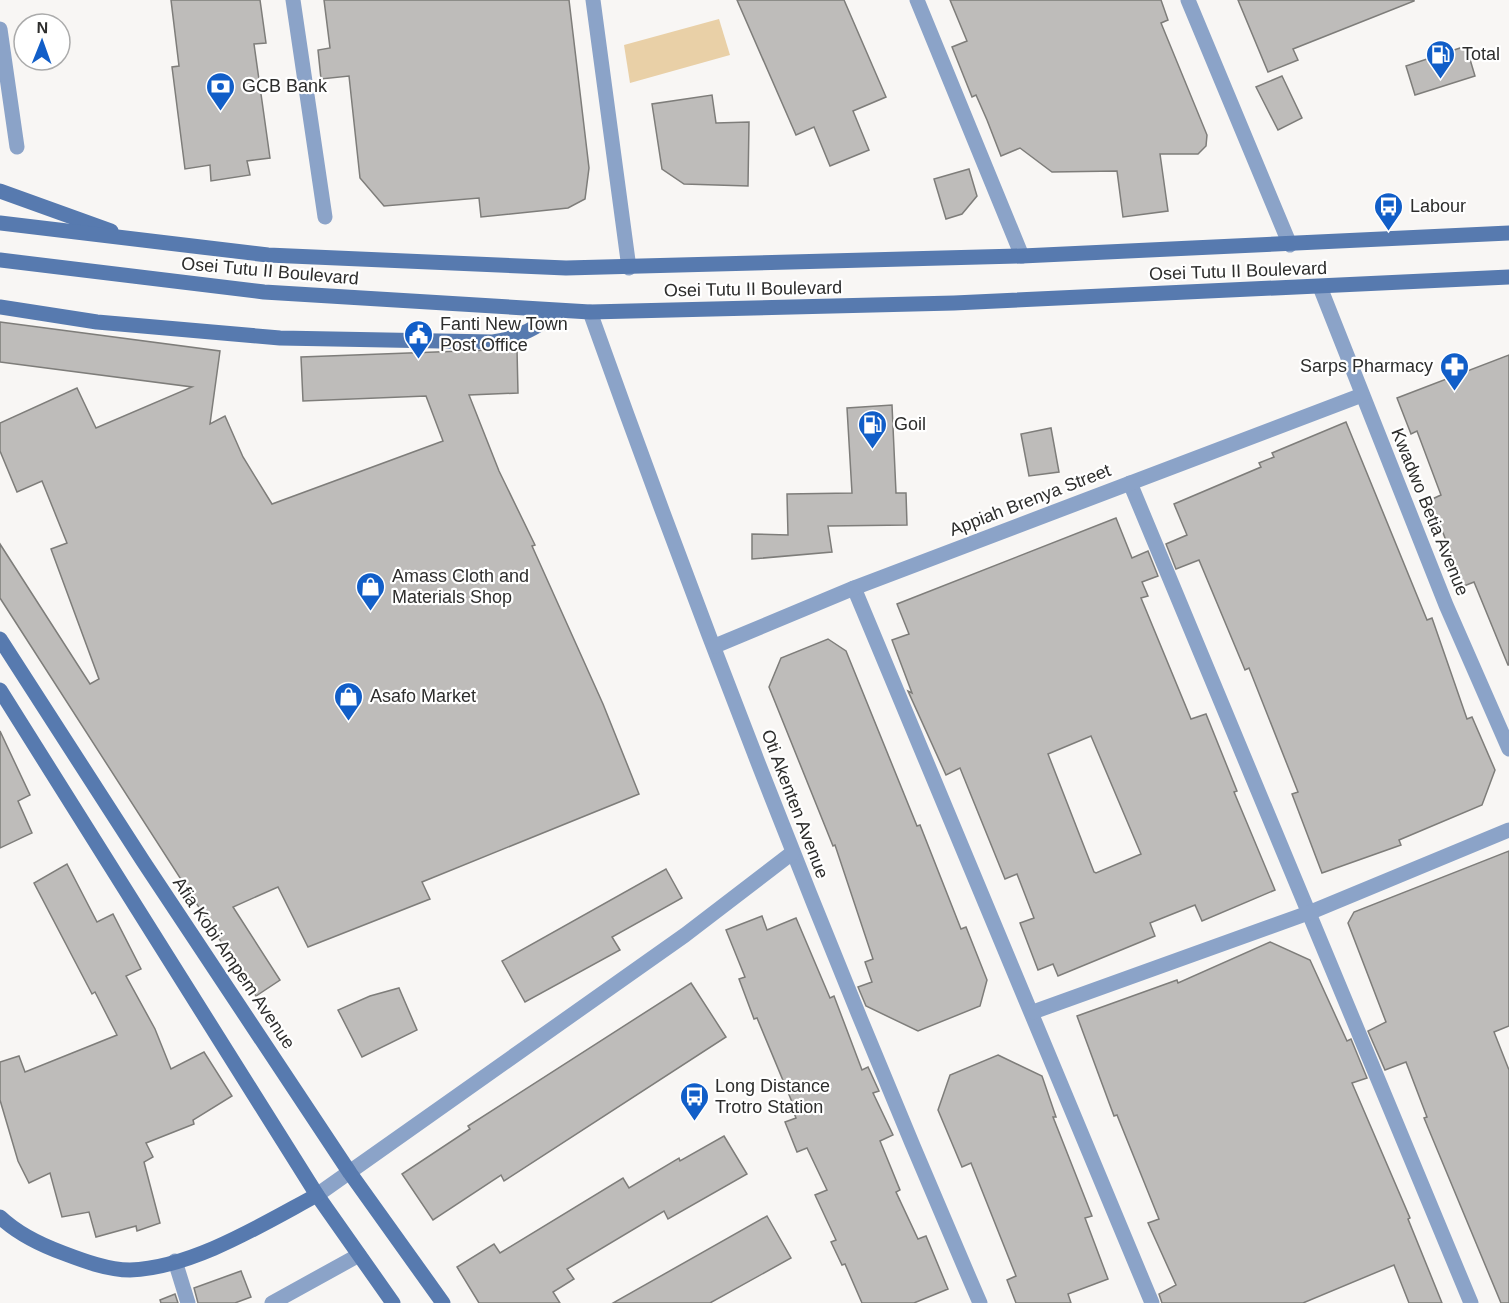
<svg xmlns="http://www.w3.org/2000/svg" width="1509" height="1303" font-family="Arial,sans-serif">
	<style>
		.green { fill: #e9d0a7 }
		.building { fill: #bebcba; stroke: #7e7d7a; stroke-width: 1.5; fill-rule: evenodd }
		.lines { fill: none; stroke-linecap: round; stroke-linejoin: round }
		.street { stroke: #8ba3c8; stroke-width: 15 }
		.secondary { stroke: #577aaf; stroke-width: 15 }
		.labels { text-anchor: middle; stroke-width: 4.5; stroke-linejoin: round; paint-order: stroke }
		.poi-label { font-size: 18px; fill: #2d2d2c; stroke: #fff; text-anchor: start }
		.street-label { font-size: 18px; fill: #2d2d2c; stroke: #fff }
	</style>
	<rect width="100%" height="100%" fill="#f8f6f4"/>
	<path class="green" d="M719,19L730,55L630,83L624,45Z"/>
	<g class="building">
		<path d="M171,0H260L266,43L254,44L270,158L247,161L250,175L211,181L210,165L185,169L172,67L179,66Z"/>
		<path d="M324,0H569L589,168L585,199L568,208L481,217L479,198L384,206L360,178L349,76L321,79L318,50L330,48Z"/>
		<path d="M737,0H844L886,97L853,111L869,150L830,166L814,127L796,135Z"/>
		<path d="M950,0H1161L1168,20L1161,23L1207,135L1206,146L1198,154H1160L1168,211L1123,217L1117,171L1052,172L1020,148L1001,156L987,120L976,95L972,97L952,47L967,41Z"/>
		<path d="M1238,0H1414V1L1293,49L1298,60L1268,72Z"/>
		<path d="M1466,46L1475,76L1415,95L1406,66Z"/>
		<path d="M1282,76L1302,118L1278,130L1256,87Z"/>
		<path d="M712,95L716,123L749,122L748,186L684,184L662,169L652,104Z"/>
		<path d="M969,169L977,196L962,214L946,219L934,179Z"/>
		<path d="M0,322L220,351L210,424L225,416L243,457L272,504L443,441L426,396L303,401L301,357L517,349L518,393L469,395L499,471L535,545L532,546L603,704L639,794L422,882L430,899L308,947L278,887L233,907L280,980L256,996L0,598V544L90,684L99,679L51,549L67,543L42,481L17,492L0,451V423L77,388L96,428L192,387L0,362Z"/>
		<path d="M1509,355V665H1508L1474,582L1464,586L1430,500L1441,495L1417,431L1411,434L1397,398Z"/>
		<path d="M892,405L896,493H906L907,525L828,526L832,552L752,559V534L788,535L787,494L852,493L847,408Z"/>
		<path d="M1346,422L1427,620L1432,618L1467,719L1472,717L1495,770L1482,805L1399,840L1401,845L1322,873L1292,794L1298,792L1249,668L1245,670L1199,560L1176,569L1166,544L1187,535L1174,504L1261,467L1259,463L1274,457L1272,453Z"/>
		<path d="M1051,428L1059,472L1029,476L1021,434Z"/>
		<path d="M1116,518L1132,558L1148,551L1158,576L1142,582L1148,596L1141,598L1191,719L1206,714L1237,791L1234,792L1275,890L1202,921L1195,905L1150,923L1155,936L1058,976L1053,964L1038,970L1020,923L1034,918L1017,874L1005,879L960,768L946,775L908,691L912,693L892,640L909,634L897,604ZM1091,736L1141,854L1096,873L1094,872L1048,754Z"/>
		<path d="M828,639L846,651L917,826L920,825L961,929L966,927L987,980L980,1006L918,1031L866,1006L858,987L872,982L865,962L873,959L835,845L833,846L769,687L781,658Z"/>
		<path d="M0,731L30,795L18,801L32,833L0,848Z"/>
		<path d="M1509,851V1026L1494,1032L1509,1070V1303H1501L1424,1118L1427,1117L1406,1062L1385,1070L1368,1031L1386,1022L1348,923L1354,912Z"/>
		<path d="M67,864L97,922L113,914L141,969L126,976L155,1029L171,1069L204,1052L232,1096L193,1120L194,1124L146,1143L153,1157L144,1162L160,1223L137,1231L136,1226L96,1237L89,1212L62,1217L50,1173L29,1183L18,1161L0,1100V1062L19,1056L25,1072L117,1035L95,992L92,994L34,883Z"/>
		<path d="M666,869L682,898L612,937L620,950L525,1002L502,961Z"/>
		<path d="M762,916L767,930L796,918L830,998L834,996L862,1070L868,1067L879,1091L873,1093L893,1135L880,1141L900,1190L896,1192L918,1239L926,1236L948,1289L914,1303H862L845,1264L842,1265L831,1242L836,1240L815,1195L827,1190L807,1148L797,1152L785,1122L796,1118L790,1103L792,1102L757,1018L754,1019L739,979L745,977L726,930Z"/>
		<path d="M1270,942L1310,960L1347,1041L1351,1039L1367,1078L1352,1083L1410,1218L1408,1219L1442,1303H1409L1394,1265L1303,1303H1162L1159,1294L1176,1285L1148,1223L1159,1219L1117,1115L1114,1116L1077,1016L1177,980L1178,983Z"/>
		<path d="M691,983L726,1037L504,1181L501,1175L433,1220L402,1174L470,1129L468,1126Z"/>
		<path d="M399,988L417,1030L362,1057L338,1010L370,996Z"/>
		<path d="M998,1055L1042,1076L1056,1117H1053L1092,1216L1085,1218L1108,1279L1068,1294L1071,1303H1016L1007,1280L1016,1276L971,1163L962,1167L938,1110L950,1075Z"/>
		<path d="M724,1136L747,1174L668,1219L664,1211L567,1269L574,1279L553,1292L560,1303H479L457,1267L494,1244L500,1253L623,1178L629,1188L679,1158L680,1161Z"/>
		<path d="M767,1216L791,1258L710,1303H613Z"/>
		<path d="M241,1271L251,1297L235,1303H198L194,1288Z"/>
		<path d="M175,1294L178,1303H161L160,1300Z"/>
	</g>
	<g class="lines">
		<g class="street">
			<path d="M293,0L325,217"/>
			<path d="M593,0L629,268"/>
			<path d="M917,0L1022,256"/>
			<path d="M1188,0L1290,245"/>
			<path d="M0,29L17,147"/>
			<path d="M1320,287L1446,605L1509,749"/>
			<path d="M590,312C709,646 839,977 980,1303"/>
			<path d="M1130,483L1471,1303"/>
			<path d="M854,588L1152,1303"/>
			<path d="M715,646L854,588L1362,395"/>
			<path d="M1033,1012L1311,912L1509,830"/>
			<path d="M317,1195L685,935L792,853"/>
			<path d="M175,1261L188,1303"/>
			<path d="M272,1303L359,1255"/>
		</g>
		<g class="secondary">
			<path d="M0,191L111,231"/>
			<path d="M0,223L268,255L566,268L1022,256L1509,233"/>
			<path d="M0,260L264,292L590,312L954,303L1509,277"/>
			<path d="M0,307L97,322L280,338L493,342C520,338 538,326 560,311"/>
			<path d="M0,639L143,861L350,1173L443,1303"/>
			<path d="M0,690L317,1195L393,1303"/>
			<path d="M0,1217C17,1233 41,1245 63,1253C84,1261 108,1270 130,1270C192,1268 263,1224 317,1195"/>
		</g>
	</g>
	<defs>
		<symbol id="fuel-pin" viewBox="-11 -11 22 30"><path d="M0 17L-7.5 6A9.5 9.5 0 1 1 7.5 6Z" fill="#115ec8" stroke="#fff"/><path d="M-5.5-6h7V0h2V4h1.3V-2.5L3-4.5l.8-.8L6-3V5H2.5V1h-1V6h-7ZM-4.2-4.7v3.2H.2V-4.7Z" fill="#fff"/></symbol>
		<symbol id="bank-pin" viewBox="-11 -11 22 30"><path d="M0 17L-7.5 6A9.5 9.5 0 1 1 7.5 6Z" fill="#115ec8" stroke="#fff"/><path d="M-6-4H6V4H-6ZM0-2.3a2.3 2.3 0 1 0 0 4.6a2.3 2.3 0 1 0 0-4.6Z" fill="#fff"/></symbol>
		<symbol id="bus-pin" viewBox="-11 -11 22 30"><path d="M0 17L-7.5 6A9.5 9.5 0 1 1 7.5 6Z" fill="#115ec8" stroke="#fff"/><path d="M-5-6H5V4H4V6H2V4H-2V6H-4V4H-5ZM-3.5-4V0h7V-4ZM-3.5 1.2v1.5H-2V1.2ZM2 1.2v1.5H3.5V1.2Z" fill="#fff"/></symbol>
		<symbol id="civic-pin" viewBox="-11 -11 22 30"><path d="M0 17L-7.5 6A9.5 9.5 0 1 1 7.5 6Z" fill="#115ec8" stroke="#fff"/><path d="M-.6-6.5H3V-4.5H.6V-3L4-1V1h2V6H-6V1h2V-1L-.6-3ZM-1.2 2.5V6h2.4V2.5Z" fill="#fff"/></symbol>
		<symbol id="pharmacy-pin" viewBox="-11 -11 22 30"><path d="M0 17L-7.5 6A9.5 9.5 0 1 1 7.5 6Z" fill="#115ec8" stroke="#fff"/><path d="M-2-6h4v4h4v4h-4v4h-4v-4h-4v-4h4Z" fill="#fff"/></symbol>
		<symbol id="shop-pin" viewBox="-11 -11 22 30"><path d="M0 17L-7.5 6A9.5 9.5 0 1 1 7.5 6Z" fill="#115ec8" stroke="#fff"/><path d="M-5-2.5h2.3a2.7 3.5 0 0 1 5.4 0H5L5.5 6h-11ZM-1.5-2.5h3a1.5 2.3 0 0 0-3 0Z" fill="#fff"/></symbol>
	</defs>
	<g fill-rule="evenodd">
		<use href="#fuel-pin" x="1424" y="38" width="33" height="45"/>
		<use href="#bank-pin" x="204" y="70" width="33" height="45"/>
		<use href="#bus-pin" x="1372" y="190" width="33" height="45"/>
		<use href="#civic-pin" x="402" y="318" width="33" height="45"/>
		<use href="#pharmacy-pin" x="1438" y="350" width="33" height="45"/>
		<use href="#fuel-pin" x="856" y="408" width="33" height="45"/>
		<use href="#shop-pin" x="354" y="570" width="33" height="45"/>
		<use href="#shop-pin" x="332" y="680" width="33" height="45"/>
		<use href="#bus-pin" x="678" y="1080" width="33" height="45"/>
	</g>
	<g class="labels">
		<g class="poi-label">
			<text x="1462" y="60">Total</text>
			<text x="242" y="92">GCB Bank</text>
			<text x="1410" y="212">Labour</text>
			<text x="440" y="330">Fanti New Town<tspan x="440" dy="21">Post Office</tspan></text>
			<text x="1433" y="372" text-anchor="end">Sarps Pharmacy</text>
			<text x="894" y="430">Goil</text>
			<text x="392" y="582">Amass Cloth and<tspan x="392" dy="21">Materials Shop</tspan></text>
			<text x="370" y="702">Asafo Market</text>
			<text x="715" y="1092">Long Distance<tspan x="715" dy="21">Trotro Station</tspan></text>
		</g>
		<g class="street-label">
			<text transform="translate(270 271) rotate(5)" y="6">Osei Tutu II Boulevard</text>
			<text transform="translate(1238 271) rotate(-2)" y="6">Osei Tutu II Boulevard</text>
			<text transform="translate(753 289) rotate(-1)" y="6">Osei Tutu II Boulevard</text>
			<text transform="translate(1030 500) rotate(-21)" y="6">Appiah Brenya Street</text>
			<text transform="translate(1430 512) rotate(68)" y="6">Kwadwo Betia Avenue</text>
			<text transform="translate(795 804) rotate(69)" y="6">Oti Akenten Avenue</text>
			<text transform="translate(234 963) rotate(56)" y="6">Afia Kobi Ampem Avenue</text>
		</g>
	</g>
	<g transform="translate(42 42) rotate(1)"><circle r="28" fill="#ffffff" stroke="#ababab" stroke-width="1.5"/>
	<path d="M0-4.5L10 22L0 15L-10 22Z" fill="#115ec8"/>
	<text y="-9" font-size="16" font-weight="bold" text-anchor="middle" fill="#2d2d2c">N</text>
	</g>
</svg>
